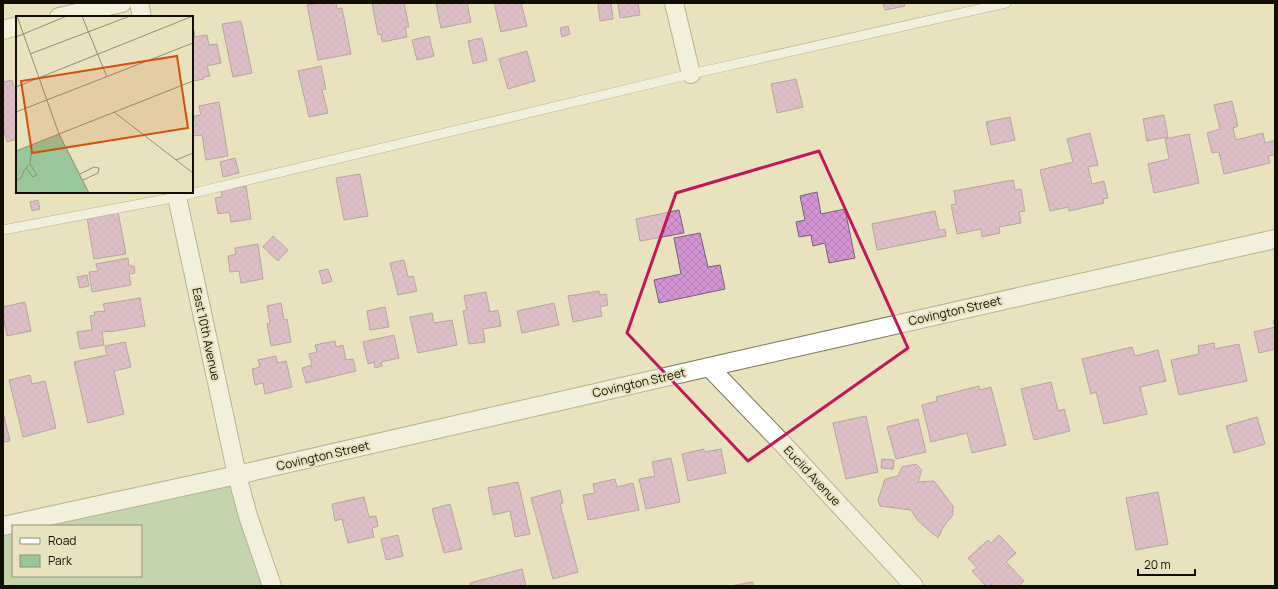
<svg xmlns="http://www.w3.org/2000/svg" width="1278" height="589" font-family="Manrope,sans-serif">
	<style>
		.green { fill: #99c69a; fill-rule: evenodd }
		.building { fill: url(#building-cross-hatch); stroke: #775f76 }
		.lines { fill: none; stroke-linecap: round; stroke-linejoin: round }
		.service-casing { stroke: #7d7758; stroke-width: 10 }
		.minor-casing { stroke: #7d7758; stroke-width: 20 }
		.service { stroke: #fff; stroke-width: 9 }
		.minor { stroke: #fff; stroke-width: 18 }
		.marked { fill: none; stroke: #c2185b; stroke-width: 3; stroke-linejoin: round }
		.labels { text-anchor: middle; stroke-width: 4; stroke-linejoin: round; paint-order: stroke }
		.street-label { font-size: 12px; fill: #110f04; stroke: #e8e2bf }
		.inset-road { fill: none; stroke: #928e74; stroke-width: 1 }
		.view { fill: #d2520b; fill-opacity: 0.15; stroke: #d2520b; stroke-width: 2 }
		.inset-edge { fill: none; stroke: #110f04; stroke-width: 2 }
	</style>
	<defs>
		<pattern id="building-cross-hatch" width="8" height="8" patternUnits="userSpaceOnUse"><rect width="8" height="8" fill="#d394d3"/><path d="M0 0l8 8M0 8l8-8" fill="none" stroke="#b47eb4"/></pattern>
	</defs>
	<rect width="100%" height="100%" fill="#e8e2bf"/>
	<path class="green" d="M237,475L272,586H3V527ZM13,526H141V576H13Z"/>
	<g class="building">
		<path d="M319,3H336L337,9L342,8L351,54L318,60L307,5Z"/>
		<path d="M372,3H404L409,27H405L407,37L382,42L381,34L378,35Z"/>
		<path d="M436,3H467L471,22L441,28Z"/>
		<path d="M494,3H521L527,26L501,32Z"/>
		<path d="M602,3H611L613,19L600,21L598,4Z"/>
		<path d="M618,3H638L640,15L620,18Z"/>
		<path d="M883,3H904L905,6L885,10Z"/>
		<path d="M241,21L252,73L233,77L222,24Z"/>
		<path d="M568,26L570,34L562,37L560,28Z"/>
		<path d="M194,30L195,37L207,35L209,45L217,44L221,63L207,66L210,76L204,77V79L193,81L192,79V31Z"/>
		<path d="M429,36L434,56L417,60L412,40Z"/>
		<path d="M482,38L487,60L473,64L468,41Z"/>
		<path d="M527,51L535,81L508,89L499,59Z"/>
		<path d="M321,66L326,89L322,90L328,113L309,117L298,71Z"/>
		<path d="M796,79L803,107L777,113L771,84Z"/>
		<path d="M12,80L14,87L17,86V139L7,142L3,127V82Z"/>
		<path d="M1232,101L1238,126L1233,128L1236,140L1263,133L1265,143L1275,140V155L1268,156L1270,163L1224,174L1219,152L1212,153L1207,133L1220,129L1214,105Z"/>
		<path d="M219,102L228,156L206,160L202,135L193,136L192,126L196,125L194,116L201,115L199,106Z"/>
		<path d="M1164,115L1168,137L1147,141L1143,119Z"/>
		<path d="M1010,117L1015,140L991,145L986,122Z"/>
		<path d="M1090,133L1098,165L1088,167L1092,184L1104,181L1108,198L1103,199L1104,203L1069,211L1068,207L1050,211L1040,170L1073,162L1067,139Z"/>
		<path d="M1189,134L1199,183L1154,193L1148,164L1169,159L1165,139Z"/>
		<path d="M235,158L239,173L223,177L220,162Z"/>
		<path d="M360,174L368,216L344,220L336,178Z"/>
		<path d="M1013,180L1015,190L1021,189L1025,211L1019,212L1021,223L999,227L1000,233L982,237L981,229L957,234L951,205L956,204L954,191Z"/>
		<path d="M246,186L251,219L231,222L229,212L218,214L215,198L222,197L221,190Z"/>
		<path d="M817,192L821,214L845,209L855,258L829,263L825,243L813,246L811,235L799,237L796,222L805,220L800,196Z"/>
		<path d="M38,200L40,209L32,211L30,202Z"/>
		<path d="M679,210L684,233L640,241L636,219Z"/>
		<path d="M935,211L939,230L945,229L946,236L877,250L872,224Z"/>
		<path d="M118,212L126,254L94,259L87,218Z"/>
		<path d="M700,233L708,267L720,265L725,289L659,303L654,280L681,274L674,238Z"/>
		<path d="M273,236L288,250L278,261L263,247Z"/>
		<path d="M258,244L263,279L241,283L239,271L230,272L228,256L236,254L235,248Z"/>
		<path d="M128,258L129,266H134L135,273L129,274L131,285L92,292L89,272L98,271L96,264Z"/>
		<path d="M404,260L408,277L413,276L417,291L398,295L390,263Z"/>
		<path d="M328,269L332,281L323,284L319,271Z"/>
		<path d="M87,275L89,286L80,288L77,277Z"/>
		<path d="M599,291L600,295L606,294L608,305L600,307L602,316L573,322L568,296Z"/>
		<path d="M486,292L490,312L498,310L501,326L483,329L485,342L469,344L463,311L467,310L464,296Z"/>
		<path d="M140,298L145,326L109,332V331L102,332L104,345L80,349L77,332L92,330L90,316L95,315L94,312L105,311L103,304Z"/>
		<path d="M25,302L31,331L7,336L3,315V307Z"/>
		<path d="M281,303L284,320L287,319L291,342L271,346L267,324L270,323L267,306Z"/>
		<path d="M554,303L559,325L522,333L517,311Z"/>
		<path d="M385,307L389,327L370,330L367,311Z"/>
		<path d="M432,313L434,323L452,320L457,345L418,353L410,317Z"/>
		<path d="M1275,320V349L1259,353L1254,332L1275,327L1273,321Z"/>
		<path d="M394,335L399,358L381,362L382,366L375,368L374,362L368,364L363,342Z"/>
		<path d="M335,341L336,347L343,345L346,360L353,359L356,371L306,383L302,368L312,365L309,354L317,352L315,345Z"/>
		<path d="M125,342L131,367L114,371L124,414L88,423L74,362L107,355L105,346Z"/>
		<path d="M1214,343L1215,349L1239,344L1247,381L1179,395L1171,360L1199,354L1198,346Z"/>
		<path d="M1132,347L1135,356L1158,350L1166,381L1140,387L1147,414L1104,424L1096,392L1091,394L1082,359Z"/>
		<path d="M276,356L277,363L286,361L292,387L265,394L263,383L255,385L252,369L260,367L258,360Z"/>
		<path d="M30,375L32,384L45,381L56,428L23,437L9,380Z"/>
		<path d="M1051,382L1058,411L1064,409L1070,431L1034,440L1021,389Z"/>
		<path d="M979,386L980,390L991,387L1006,445L972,453L967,433L931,442L922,405L937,401L936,397Z"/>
		<path d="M4,416L10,441L3,442V417Z"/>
		<path d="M866,416L878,472L846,479L833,423Z"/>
		<path d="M1257,417L1265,444L1234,453L1226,426Z"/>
		<path d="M918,419L926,452L896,459L887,427Z"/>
		<path d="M704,449V452L721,449L726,473L688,481L682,454Z"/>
		<path d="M671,458L680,502L646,509L639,479L655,476L652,462Z"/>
		<path d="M882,459L894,460L893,469L881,468Z"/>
		<path d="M916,464L922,470L918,482L934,481L953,506V515L944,526L938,538L918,521L911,510L880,506L878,500L885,479L898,476L902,467Z"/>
		<path d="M615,479L617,487L633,483L639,510L588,520L583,495L595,493L593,484Z"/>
		<path d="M518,482L530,534L515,537L510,511L493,515L488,488Z"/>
		<path d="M560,490L563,503L560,504L578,572L553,579L531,498Z"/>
		<path d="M1158,492L1168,544L1136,550L1126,498Z"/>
		<path d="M364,497L369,517L376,516L378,526L372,528L374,537L348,543L342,519L335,521L332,504Z"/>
		<path d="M450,504L462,549L444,553L432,509Z"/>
		<path d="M398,535L403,556L386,560L381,539Z"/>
		<path d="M999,535L1016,553L1006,562L1024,581L1019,586H986L972,571L977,568L968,558L988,540L991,543Z"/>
		<path d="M522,569L526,586H471L470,583Z"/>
		<path d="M753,582V586H730Z"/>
	</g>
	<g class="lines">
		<defs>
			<path id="service" d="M3,230L177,197L691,74L1006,3"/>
			<g id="minor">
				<path d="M139,3L142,17"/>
				<path d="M674,3L691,74"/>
				<path d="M59,17L122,3"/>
				<path d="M3,30L17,26"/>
				<path d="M176,192L237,475L248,516L272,586"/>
				<path d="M709,367L783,444L914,586"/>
				<path d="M3,526L237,475L709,367L1275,239"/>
			</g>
		</defs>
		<use href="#service" class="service-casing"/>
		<use href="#minor" class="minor-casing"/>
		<use href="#service" class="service"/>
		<use href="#minor" class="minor"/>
	</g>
	<path d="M0 0H1278V589H0ZM819,151L908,348L748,461L627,333L676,193Z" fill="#e8e2bf" fill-opacity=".55" fill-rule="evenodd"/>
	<path class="marked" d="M819,151L908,348L748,461L627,333L676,193Z"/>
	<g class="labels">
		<g class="street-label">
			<text transform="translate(955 311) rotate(-13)" y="4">Covington Street</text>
			<text transform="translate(206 334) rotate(78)" y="4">East 10th Avenue</text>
			<text transform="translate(639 383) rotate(-13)" y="4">Covington Street</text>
			<text transform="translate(323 456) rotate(-13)" y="4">Covington Street</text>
			<text transform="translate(812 476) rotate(47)" y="4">Euclid Avenue</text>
		</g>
	</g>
	<g transform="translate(16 16)">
		<rect width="177" height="177" fill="#e8e2bf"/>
		<path d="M43,118L73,177H0V135Z" fill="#99c69a"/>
		<path class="inset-road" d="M1,0L43,118L73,177M66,0L91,61M0,21L51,0M14,38L114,0M0,71L177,0M0,96L177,27M98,96L177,157M0,135L177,65M160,144L177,137M10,152L17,161L21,159L14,148M64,158L78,151L83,152L82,157L67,164M0,165L6,161L8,154L14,148L16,129"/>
		<path class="view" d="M161,40L172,112L16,137L5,65Z"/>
		<rect width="177" height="177" class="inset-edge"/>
	</g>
	<rect width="1278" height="589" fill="none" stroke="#110f04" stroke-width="8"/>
	<rect x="12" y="525" width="130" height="52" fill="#e8e2bf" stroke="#928e74"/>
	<rect x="20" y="538" width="20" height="6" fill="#ffffff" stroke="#928e74"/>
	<text x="48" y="545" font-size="12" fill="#110f04">Road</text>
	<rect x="20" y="555" width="20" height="12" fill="#99c69a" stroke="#928e74"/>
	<text x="48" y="565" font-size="12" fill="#110f04">Park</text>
	<path d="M1138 569v6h57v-6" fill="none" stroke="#110f04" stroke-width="2"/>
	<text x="1144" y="569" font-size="12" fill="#110f04" stroke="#e8e2bf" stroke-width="3" paint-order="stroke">20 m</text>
</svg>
